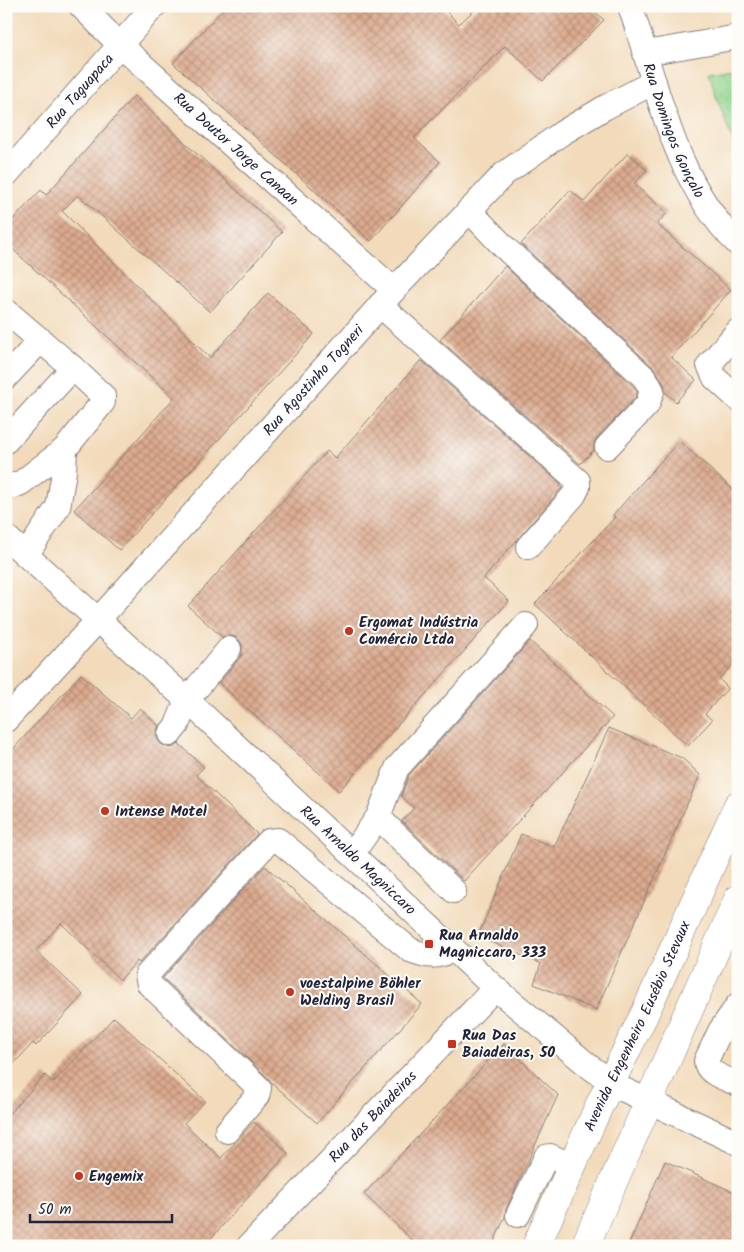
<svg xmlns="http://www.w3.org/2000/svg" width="744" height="1252" font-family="Kalam,sans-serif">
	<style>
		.grass { fill: url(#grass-dots); stroke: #5a7c64 }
		.building { fill: url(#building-cross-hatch) }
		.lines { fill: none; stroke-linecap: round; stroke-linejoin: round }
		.minor-casing { stroke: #8a7e7a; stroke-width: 26 }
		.major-casing { stroke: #8a7e7a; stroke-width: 29 }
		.minor { stroke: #fff; stroke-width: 24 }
		.major { stroke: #fff; stroke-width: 28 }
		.poi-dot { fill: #c8321e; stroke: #fdfcf7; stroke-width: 2 }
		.labels { text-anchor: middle; stroke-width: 4; stroke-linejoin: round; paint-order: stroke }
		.street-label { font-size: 15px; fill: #22223b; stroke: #fdfcf7 }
		.poi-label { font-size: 15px; font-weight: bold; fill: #22223b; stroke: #fdfcf7; text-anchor: start }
	</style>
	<defs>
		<pattern id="grass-dots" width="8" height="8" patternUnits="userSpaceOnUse" patternTransform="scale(1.25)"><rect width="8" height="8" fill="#93d58d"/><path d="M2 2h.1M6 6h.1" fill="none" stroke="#7eb77b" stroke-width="1.8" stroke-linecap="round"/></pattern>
		<pattern id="building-cross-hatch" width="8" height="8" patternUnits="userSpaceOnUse" patternTransform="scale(1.25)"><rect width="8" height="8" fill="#ddab8f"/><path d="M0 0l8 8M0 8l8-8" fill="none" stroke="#b38b76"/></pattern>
	</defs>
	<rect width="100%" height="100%" fill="#fdfcf7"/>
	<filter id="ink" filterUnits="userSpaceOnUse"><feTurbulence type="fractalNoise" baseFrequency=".02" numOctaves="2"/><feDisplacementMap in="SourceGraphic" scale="10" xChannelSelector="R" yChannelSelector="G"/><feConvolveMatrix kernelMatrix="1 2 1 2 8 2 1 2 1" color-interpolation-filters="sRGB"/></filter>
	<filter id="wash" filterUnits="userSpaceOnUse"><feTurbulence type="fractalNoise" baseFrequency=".0096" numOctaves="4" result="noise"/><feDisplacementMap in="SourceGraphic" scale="20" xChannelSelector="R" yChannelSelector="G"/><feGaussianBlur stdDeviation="1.12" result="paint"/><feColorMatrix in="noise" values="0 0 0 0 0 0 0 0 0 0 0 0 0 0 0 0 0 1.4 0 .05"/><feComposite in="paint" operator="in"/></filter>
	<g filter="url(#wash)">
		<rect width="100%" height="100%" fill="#f2daba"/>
		<path class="grass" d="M738,67V156L716,96L709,72Z"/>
		<g id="blocks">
			<g class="building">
				<path d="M226,6H441L459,24L479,6H589L604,20L543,81L505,46L414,138L440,162L371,241L173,63Z"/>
				<path d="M134,96L282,232L210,312L78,195L62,211L210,358L268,293L314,334L119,550L74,510L174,398L6,243V227L41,190L46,195Z"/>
				<path d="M628,153L647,170L634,184L667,213L657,224L731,290L671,357L696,380L676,402L665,392L664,384L654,368L521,244L570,190L584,202Z"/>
				<path d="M505,266L634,387L637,392L635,398L597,438L594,443V450L580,464L440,340Z"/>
				<path d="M420,361H422L561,484L560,485L562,488L484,578L509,601L339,791L219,683L242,655V644L237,638L232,636L222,637L188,606L327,451L335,458Z"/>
				<path d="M679,441L738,494V659L719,679L728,688L705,714L712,720L688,746L535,604L615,517L613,515Z"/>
				<path d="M530,641L613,717L464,881L402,821L414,808L401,796L409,775Z"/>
				<path d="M81,674L131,718L140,708L159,726L156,733L158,740L161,744L169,748L175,747L179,744L204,767L196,775L257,834L139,963L137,961L120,980L61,923L36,951L83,995L36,1046L33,1043L6,1072V757Z"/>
				<path d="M609,728L682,758L700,775L596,1010L534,984L541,964L478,936L521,834L554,847Z"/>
				<path d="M265,866L422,1004L317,1123L272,1083L268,1078L163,978Z"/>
				<path d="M114,1017L205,1101L184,1123L221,1158L254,1122L288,1153L204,1246H6V1117L45,1075L53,1083Z"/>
				<path d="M504,1044L558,1095L506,1209L505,1217L492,1246H422L414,1242L364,1194Z"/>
				<path d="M665,1161L738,1194V1246H628Z"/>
			</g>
		</g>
	</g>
	<g filter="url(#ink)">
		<use href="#blocks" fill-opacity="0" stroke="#8a7e7a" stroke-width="1"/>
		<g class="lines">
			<defs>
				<g id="minor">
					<path id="s1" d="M81,6L121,46L394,290"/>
					<path id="s2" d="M630,6C658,87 674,182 738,244"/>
					<path d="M646,53L738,37"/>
					<path id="s3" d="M6,175L154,6"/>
					<path d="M469,210L504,247L645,378L652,391L647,405L607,447"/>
					<path d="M380,305L578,481V487L574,495L528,547"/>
					<path d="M6,311L73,368L103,396V402L65,449L21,483L14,486L6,484"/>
					<path d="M738,331L709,365L715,378L738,399"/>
					<path d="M6,377L41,340"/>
					<path d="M6,441L73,368"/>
					<path id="s4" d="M6,537L187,700L495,988L590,1067L618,1087L738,1143"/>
					<path d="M26,555L58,507L64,472L65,449"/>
					<path id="s5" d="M6,720L98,620L394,290L504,174L562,133L604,108L654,82"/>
					<path d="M170,734L177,725L187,700L229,649"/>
					<path d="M378,817L454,891"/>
					<path d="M352,854L378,817L397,768L526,625"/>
					<path d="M738,1005L720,1031L706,1061C706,1074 728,1079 738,1084"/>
					<path d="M227,1131L257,1096L259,1088L149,984L147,975L269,841L278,840L410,950C429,957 435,958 454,950"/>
					<path d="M518,1215L546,1157L550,1156L572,1166"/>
					<path id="s6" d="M249,1246L495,988"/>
				</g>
				<g id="major">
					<path id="s7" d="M536,1246L599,1106L645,1013L738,805"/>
					<path d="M585,1246L738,899"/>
				</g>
			</defs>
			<use href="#minor" class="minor-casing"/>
			<use href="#major" class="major-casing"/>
			<use href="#minor" class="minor"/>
			<use href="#major" class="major"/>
		</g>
	</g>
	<g class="poi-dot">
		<circle cx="349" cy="631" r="5"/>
		<circle cx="105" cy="811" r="5"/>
		<rect x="424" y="939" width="10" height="10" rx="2.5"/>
		<circle cx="290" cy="992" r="5"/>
		<rect x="447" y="1039" width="10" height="10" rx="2.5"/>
		<circle cx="79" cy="1176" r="5"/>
	</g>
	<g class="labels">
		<g class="street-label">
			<text dy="5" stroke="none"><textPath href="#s3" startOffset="112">Rua Taguapaca</textPath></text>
			<text dy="5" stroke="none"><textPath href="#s2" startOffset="132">Rua Domingos Gonçalo</textPath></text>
			<text dy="5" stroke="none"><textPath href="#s1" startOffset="211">Rua Doutor Jorge Canaan</textPath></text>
			<text dy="5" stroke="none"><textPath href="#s5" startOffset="458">Rua Agostinho Togneri</textPath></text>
			<text dy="5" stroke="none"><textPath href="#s4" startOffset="478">Rua Arnaldo Magniccaro</textPath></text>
			<text dy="5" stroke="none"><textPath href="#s7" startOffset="242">Avenida Engenheiro Eusébio Stevaux</textPath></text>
			<text dy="5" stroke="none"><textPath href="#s6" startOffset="179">Rua das Baiadeiras</textPath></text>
		</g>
		<g class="poi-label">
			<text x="359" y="627">Ergomat Indústria<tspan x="359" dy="17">Comércio Ltda</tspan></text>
			<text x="115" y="816">Intense Motel</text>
			<text x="439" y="940">Rua Arnaldo<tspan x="439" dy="17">Magniccaro, 333</tspan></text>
			<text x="300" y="988">voestalpine Böhler<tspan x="300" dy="17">Welding Brasil</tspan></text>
			<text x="462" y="1040">Rua Das<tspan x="462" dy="17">Baiadeiras, 50</tspan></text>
			<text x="89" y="1181">Engemix</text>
		</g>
	</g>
	<rect width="744" height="1252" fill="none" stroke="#fdfcf7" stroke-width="25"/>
	<path d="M30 1214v8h142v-8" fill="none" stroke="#22223b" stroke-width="2.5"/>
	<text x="38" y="1214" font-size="15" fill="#22223b" stroke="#fdfcf7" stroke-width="4" paint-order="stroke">50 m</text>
</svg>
